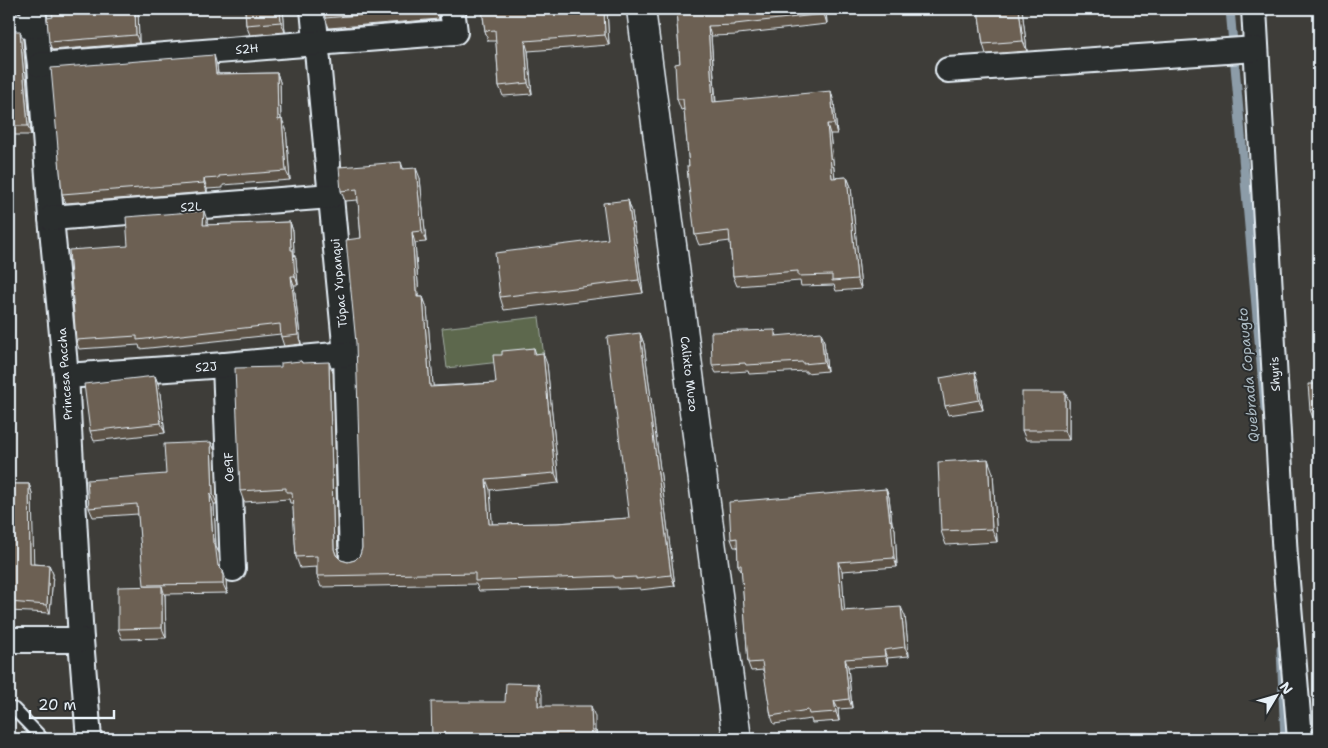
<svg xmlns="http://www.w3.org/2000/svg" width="1328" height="748" font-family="'Shantell Sans',sans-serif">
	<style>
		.green { fill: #5d674e; stroke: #a2aca3 }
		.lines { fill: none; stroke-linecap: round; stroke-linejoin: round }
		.stream { stroke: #8c9ca8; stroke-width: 9 }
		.lane-casing { stroke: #e8f1f8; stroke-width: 15 }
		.street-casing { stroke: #e8f1f8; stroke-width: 28 }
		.secondary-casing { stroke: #e8f1f8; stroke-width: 31 }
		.lane { stroke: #2a2d2e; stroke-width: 11 }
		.street { stroke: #2a2d2e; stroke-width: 24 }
		.secondary { stroke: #2a2d2e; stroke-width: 28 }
		.wall { fill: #5d5347; stroke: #e8f1f8 }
		.shaded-wall { fill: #4c443a; stroke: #e8f1f8 }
		.building { fill: #6c6153; stroke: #e8f1f8 }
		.labels { text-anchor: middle; stroke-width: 4; stroke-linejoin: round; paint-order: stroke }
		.street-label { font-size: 12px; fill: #e8f1f8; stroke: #2a2d2e }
		.water-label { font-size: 14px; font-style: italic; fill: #aab9c2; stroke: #2a2d2e }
	</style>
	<rect width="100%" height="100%" fill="#3e3d39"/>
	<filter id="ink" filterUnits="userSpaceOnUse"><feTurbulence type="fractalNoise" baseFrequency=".02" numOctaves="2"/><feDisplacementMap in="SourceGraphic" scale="10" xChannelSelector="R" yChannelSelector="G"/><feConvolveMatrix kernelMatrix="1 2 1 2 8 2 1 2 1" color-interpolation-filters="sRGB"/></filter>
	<g filter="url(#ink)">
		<path class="green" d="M539,317L544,357L447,368L442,328Z"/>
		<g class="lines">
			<g class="stream">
				<path d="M1230,9L1265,409"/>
				<path d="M1281,649L1285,739"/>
			</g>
			<defs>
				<path id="lane" d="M9,708L14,709L40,736V739"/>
				<g id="street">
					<path d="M33,9L40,65L51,218L66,376L81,640L89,739"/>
					<path d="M313,9L346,354L352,559"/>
					<path d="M1254,9L1285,558L1300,739"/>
					<path d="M9,25L35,26"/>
					<path d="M40,65L455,32L452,9"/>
					<path d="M948,70L1256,49"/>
					<path d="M51,218L331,196"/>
					<path d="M225,365L233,569"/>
					<path d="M66,376L225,365L346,354"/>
					<path d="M9,640H81"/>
				</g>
				<path id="secondary" d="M641,9L737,739"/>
			</defs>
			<use href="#lane" class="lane-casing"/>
			<use href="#street" class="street-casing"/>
			<use href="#secondary" class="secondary-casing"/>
			<use href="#lane" class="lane"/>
			<use href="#street" class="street"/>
			<use href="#secondary" class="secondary"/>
		</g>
		<g class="wall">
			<path d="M138,9L139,43L52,50L49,42L53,17Z"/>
			<path d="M245,9H283L285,32L250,35L246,25Z"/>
			<path d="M324,9H439V19L329,28L325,18Z"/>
			<path d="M482,9H607L609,45L528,51L532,94L503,96L499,86L496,41H488L485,31Z"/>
			<path d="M676,9H826L827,24L738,34V35L711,36L716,102H834L837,134H830L835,178L847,177L851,187L861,289L836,291L834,285L801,286L800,281L737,286L733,276L730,241L699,245L695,235L684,109L681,110L677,99L680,63Z"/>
			<path d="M978,9H1022L1027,51L986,54L983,44Z"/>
			<path d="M9,31L23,40L31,135H9Z"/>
			<path d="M217,65L218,74L277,73L280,82L281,119L286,129L290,180L223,185V188L207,189V192L66,203L62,194Z"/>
			<path d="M401,162L403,168L420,178L426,242L415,243L419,297H423L427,308L433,386L496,383L502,355L534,348L536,354L547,364L559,483L490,490L492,524L557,523L629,518L640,333L644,344L675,586L640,590V588L618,589V587L479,591L476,584L321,587L317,576V567L300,568L296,557L293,503H290L289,499L244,502L240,491L281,367L301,361L302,363L333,373L338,557L341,560L348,562L355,560L360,555L362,548L361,238L358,200L345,201L341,191Z"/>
			<path d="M628,200L632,212L643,293L504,310L500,297L608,239Z"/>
			<path d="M207,220V225L290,222L293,231L294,254L296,259L298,285H294L301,344L284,346L281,337V334L140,349L139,345L79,349L76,340L128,246Z"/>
			<path d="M775,330L777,336L824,341L827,371L806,373V371L749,374L748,371L716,373L712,365Z"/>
			<path d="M155,376L159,386L165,433L94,441L90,431Z"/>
			<path d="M978,381L983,410L948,415L945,406Z"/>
			<path d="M1319,384V423H1315L1310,410Z"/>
			<path d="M1065,392L1069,401V440H1026L1022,430Z"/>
			<path d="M211,442L215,451L217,504H214L216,547L219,553L220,569L223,571L226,581L227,593L165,594L166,638L122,639L118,629L145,587L138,514L93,517L89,508L166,474Z"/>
			<path d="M993,473L997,542L946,545L941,531Z"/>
			<path d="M9,484H29L32,493L33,564L49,565L53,574L50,613L9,611Z"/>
			<path d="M886,489L889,497L892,523L895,529L897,567L842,571L844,610L905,616L909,656L887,658L888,665L848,667L852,708L838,709L839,721L812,723L811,719L774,724L771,716L764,670L751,671L748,663L742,573L738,565V547H734L731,539Z"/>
		</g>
		<g class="shaded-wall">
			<path d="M135,9H138L139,43L136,35Z"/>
			<path d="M280,9H283L285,32L281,22Z"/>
			<path d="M436,9H439V19Z"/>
			<path d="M604,9H607L609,45L605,35Z"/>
			<path d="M823,9H826L827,24L824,14Z"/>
			<path d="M1019,9H1022L1027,51L1023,41Z"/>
			<path d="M708,26L711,36L716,112L713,102Z"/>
			<path d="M20,31L23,40L31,135L28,126Z"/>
			<path d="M525,41L528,51L532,94L528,83Z"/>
			<path d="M214,55L217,65L219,84L216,74Z"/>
			<path d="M277,73L280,82L281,129L278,120Z"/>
			<path d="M831,91L834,102L837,134L834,124Z"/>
			<path d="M282,119L286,129L290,180L286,171Z"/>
			<path d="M827,124L830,134L836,188L832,178Z"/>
			<path d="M416,168L420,178L426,242L422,231Z"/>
			<path d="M847,177L851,187L861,289L857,279Z"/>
			<path d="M204,179L207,189V192L204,183Z"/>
			<path d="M628,200L632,212L643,293L639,280Z"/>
			<path d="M204,211L207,220V234L203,225Z"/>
			<path d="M290,222L293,231L294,254L296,259L298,285L295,276L291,250Z"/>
			<path d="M412,232L415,243L419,297L421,302V308L416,291Z"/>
			<path d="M291,276L294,285L301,344L298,335Z"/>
			<path d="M423,297L427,308L434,397L430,387Z"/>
			<path d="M821,332L824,341L827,371L824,362Z"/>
			<path d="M640,333L644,344L675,586L671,575Z"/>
			<path d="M543,353L547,364L559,483L555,473Z"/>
			<path d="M329,362L333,373L338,559L340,566L334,549Z"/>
			<path d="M975,372L978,381L983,410L979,400Z"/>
			<path d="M155,376L159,386L165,433L161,423Z"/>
			<path d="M1065,392L1069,401V440L1065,430Z"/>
			<path d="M211,442L215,451L217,504L213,494Z"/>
			<path d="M988,459L993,473L997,542L992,529Z"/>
			<path d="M486,479L490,490L493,535L489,524Z"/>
			<path d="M29,484L32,493L34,572L30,564Z"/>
			<path d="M886,489L889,497L892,523L895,529L897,567L894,558L890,521Z"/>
			<path d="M210,494L214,504L216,547L219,553L221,576L218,566L213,543Z"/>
			<path d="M838,562L842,571L845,619L842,611Z"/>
			<path d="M49,565L53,574L50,613L47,605Z"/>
			<path d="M223,571L226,581L227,593L223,584Z"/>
			<path d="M162,586L165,596L166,638L162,628Z"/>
			<path d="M901,607L905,616L909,656L905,647Z"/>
			<path d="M884,650L887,658L888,665L885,656Z"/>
			<path d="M845,659L848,667L852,708L849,699Z"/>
			<path d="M538,684L542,694V716L538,706Z"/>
			<path d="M834,701L838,709L839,721L836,712Z"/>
			<path d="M591,706L595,717V739L592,731Z"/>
			<path d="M596,731L599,739H596Z"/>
		</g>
		<g class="building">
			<path d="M51,9H135L136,35L49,42L47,18L53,17Z"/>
			<path d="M245,9H280L281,22L246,25Z"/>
			<path d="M324,9H432L325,18Z"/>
			<path d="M482,9H604L605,35L525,41L528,83L499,86L495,30L485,31Z"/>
			<path d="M676,9H823L824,14L735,24V25L708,26L713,102L831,91L834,124H827L832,178L847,177L857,279L832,281V275L798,276V271L733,276L729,231L695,235L688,179L687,166H689L683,99H677L675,64L680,63Z"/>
			<path d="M978,9H1019L1023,41L983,44Z"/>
			<path d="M9,31H20L28,126H9Z"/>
			<path d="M214,55L216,74L277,73L278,120L282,119L286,171L219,176V178L204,179V183L62,194L51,68Z"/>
			<path d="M401,162L402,169L416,168L422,231L412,232L416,291H417V297H423L430,387L496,383L493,355H502V351L534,348V354L543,353L555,473L486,479L489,524L557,523L629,518L607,337L640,333L671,575L636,579V577L614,578V576L475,581V573L317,576V556L296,557L292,492H286V488L240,491L235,368L281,367V363L301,361L302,363L329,362L334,549L336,555L341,560L348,562L355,560L360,555L362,548L356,343L346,240L361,238L357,189L341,191L339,167Z"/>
			<path d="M628,200L639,280L500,297L495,253L608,239L603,203Z"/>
			<path d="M204,211L203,225L290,222L291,250H293L295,276H291L298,335L281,337L280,324L137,340V336L76,340L69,250L128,246L126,217Z"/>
			<path d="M775,330V336L821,332L824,362L803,364V362L746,365L745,363L712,365L711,332Z"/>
			<path d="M975,372L979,400L945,406L940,378Z"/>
			<path d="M155,376L161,423L90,431L84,384Z"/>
			<path d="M1308,384H1319V409L1310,410Z"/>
			<rect x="1022" y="392" width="43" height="38"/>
			<path d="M211,442L213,494H210L213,543H215L218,566L223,571V584L144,585L137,504L89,508L87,480L166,474L164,444Z"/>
			<path d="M988,459L992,529L941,531L938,462Z"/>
			<path d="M9,484H29L30,564L49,565L47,605L9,602Z"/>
			<path d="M886,489L890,521L891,520L894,558L838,562L842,611L901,607L905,647L884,650L885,656L845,659L849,699L834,701L836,712L809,714L808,710L771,716L762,662L748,663L741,565H738L737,538L731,539L729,502Z"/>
			<path d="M162,586V628L118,629V587Z"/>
			<path d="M506,683L538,684V706H591L592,731H596V739H432L431,702H505Z"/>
		</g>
	</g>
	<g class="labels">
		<g class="street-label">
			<text transform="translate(247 49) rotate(-5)" y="4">S2H</text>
			<text transform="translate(191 207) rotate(-4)" y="4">S2L</text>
			<text transform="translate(339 283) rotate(-95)" y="4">Túpac Yupanqui</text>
			<text transform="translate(206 367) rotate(-4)" y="4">S2J</text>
			<text transform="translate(65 374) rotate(-94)" y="4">Princesa Paccha</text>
			<text transform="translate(689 374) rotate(83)" y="4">Calixto Muzo</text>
			<text transform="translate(1275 374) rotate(-93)" y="4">Shyris</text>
			<text transform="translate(229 467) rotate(-92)" y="4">Oe9F</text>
		</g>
		<g class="water-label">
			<text transform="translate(1248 375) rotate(-95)" y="5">Quebrada Copaugto</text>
		</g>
	</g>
	<rect width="1328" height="748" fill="none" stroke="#2a2d2e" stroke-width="30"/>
	<rect x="15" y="15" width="1298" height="718" fill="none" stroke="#e8f1f8" stroke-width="2" filter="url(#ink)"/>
	<g transform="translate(1276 696) rotate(52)" stroke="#2a2d2e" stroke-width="4" paint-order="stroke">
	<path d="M0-4L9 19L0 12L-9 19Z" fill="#e8f1f8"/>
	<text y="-8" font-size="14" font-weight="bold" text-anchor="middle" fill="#e8f1f8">N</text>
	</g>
	<path d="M30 710v8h84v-8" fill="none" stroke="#e8f1f8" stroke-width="2.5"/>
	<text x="38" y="710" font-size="15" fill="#e8f1f8" stroke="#2a2d2e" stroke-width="4" paint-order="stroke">20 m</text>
</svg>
